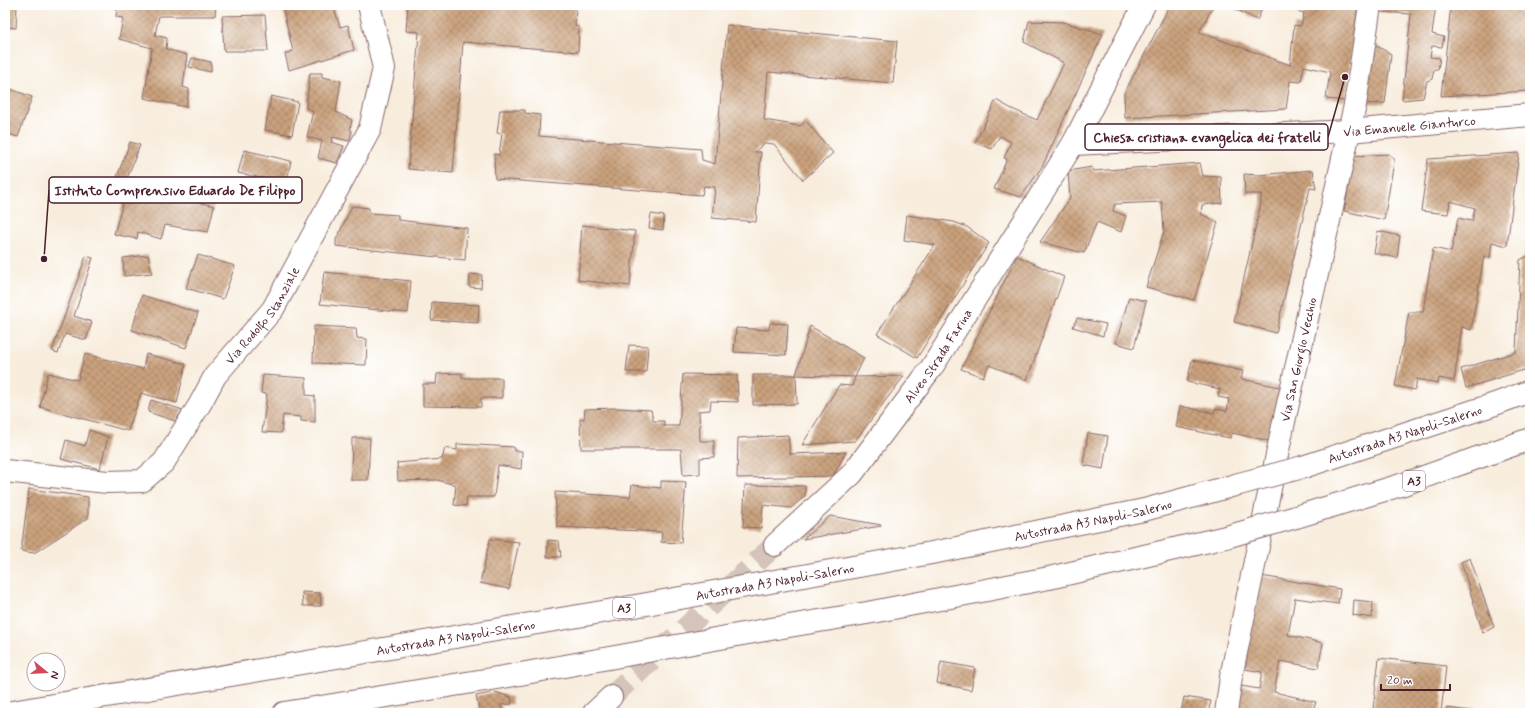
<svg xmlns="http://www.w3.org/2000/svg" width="1535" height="718" font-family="Mynerve,sans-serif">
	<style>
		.building { fill: url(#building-cross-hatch) }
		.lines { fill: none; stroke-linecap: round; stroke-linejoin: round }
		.minor-tunnel { stroke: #d5c4b9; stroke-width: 22; stroke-dasharray: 22 11; stroke-linecap: butt }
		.minor-casing { stroke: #876769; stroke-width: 24 }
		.highway-casing { stroke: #876769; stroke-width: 24 }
		.minor { stroke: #fff; stroke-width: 22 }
		.highway { stroke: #fff; stroke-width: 22 }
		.highway-bridge-casing { stroke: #876769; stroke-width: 24; stroke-linecap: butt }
		.highway-bridge { stroke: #fff; stroke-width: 22 }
		.labels { text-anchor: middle; stroke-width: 3; stroke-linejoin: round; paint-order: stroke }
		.shield { fill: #fff; stroke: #80626b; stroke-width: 1 }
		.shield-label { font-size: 12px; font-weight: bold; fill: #4a1f2b }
		.street-label { font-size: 13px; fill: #4a1f2b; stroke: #fff }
		.leader { fill: none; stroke: #4a1f2b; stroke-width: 1.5 }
		.callout-dot { fill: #4a1f2b; stroke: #fff; stroke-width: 1.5 }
		.callout { fill: #fff; stroke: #4a1f2b; stroke-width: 1.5 }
		.callout-label { font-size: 14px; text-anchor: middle; font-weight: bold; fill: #4a1f2b }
	</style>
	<defs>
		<pattern id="building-cross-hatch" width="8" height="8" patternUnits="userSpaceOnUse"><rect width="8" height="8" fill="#caa27d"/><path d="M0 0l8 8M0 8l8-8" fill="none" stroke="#a68367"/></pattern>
	</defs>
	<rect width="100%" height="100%" fill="#fff"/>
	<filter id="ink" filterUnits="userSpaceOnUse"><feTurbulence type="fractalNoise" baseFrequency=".025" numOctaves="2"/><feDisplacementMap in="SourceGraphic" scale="8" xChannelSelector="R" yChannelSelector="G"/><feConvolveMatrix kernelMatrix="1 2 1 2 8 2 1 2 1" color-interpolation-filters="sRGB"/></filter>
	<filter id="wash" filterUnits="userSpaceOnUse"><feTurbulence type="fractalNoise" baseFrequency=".012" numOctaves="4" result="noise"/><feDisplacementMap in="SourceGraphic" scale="16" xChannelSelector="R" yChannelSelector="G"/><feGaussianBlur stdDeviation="0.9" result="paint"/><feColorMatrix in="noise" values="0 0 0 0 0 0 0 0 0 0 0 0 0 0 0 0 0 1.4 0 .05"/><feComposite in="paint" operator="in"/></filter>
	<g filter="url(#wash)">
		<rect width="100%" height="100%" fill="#f8eddd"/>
		<g id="blocks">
			<g class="building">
				<path d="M5,5H17L16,28L5,27Z"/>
				<path d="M114,5H216L215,16H159L155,35L167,38L166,49L187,55L183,87L189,89L186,107L144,98L152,48L119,39L123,18L116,17L117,8Z"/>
				<path d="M282,5H333L340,27L348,25L354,50L289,70L285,54L293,51Z"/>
				<path d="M408,5H548L576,7L575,26L579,27L578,52L463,42L453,173L408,169L419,32L406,31Z"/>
				<path d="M1170,5H1214L1199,32L1290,65L1294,25L1301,26L1304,13L1290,9L1291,5H1358L1345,101L1326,99L1330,72L1304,66L1301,82L1290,81L1286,109L1125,118L1124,94Z"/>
				<path d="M1228,5H1264L1257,20Z"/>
				<path d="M1381,5H1436L1432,34L1444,37L1442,47L1432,46L1430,57L1440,58L1438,69H1434L1432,79L1427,81L1423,98L1402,100L1411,14L1380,12Z"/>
				<path d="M1451,5H1530V91L1441,96Z"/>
				<path d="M265,15L268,51H224L222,16Z"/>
				<path d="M1029,21L1063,22L1103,34L1042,167L1021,197L994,189L1007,159L1004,158L1011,142L1000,136L992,149L975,143L996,100L1012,109L1037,120L1064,63L1024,42Z"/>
				<path d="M727,25L897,41L893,83L768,72L764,120L800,126L806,121L833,153L803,180L774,144L765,143L754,152H761L756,222L712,218L715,187L704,186L702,195L495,179L494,154L499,155L502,134L497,133L500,110H525V113L540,115L539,136L701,149L702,160L715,164Z"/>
				<path d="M1375,45L1391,54L1385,103L1364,104L1370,56L1374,57Z"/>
				<path d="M192,58L211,62V72L189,67Z"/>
				<path d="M310,73H322V77L341,81L336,112L352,120L350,129L352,131L349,141L333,137L331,142L344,146L337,163L318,158L322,141L307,137L313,111L306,108Z"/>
				<path d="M5,87L32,97L18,137L5,133Z"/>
				<path d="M271,96L298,102L292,135L265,130Z"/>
				<path d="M130,142L140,145L126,181L117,177Z"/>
				<path d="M244,150L291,161L283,200L258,195L262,178L238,173Z"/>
				<path d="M1519,153L1507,246L1492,242L1490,258L1484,256L1471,330L1462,327L1454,381L1439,378L1438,383L1417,379L1415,390L1395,386L1409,312H1423L1433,248L1451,252L1458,218L1472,221L1475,208L1450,201L1448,214L1421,211L1428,159Z"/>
				<path d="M1389,154L1394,158V162L1384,220L1344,211L1354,156Z"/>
				<path d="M1200,163L1203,176L1221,177L1222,203L1202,205L1201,214L1218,222L1194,300L1146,287L1164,231L1162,202L1115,204L1113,211L1126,216L1121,232L1097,222L1084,253L1040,242L1070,198L1068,171L1092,167L1093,171Z"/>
				<path d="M1313,170L1316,189L1310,188L1276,333L1234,322L1261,203V194H1245L1244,174L1259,175Z"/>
				<path d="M128,185L214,206L208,232L165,225L161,239L138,232L137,239L114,234Z"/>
				<path d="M352,206L369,208V213L398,215V220L467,228L465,260L336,246V240Z"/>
				<path d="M651,214L664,216L663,230L649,228Z"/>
				<path d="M907,215L954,222L967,227L989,243L917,358L877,334L935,245L904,240Z"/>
				<path d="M582,225L635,231L630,286L578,280Z"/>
				<path d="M1378,231L1400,236L1397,258L1374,253Z"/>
				<path d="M1529,238H1530V368L1466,388L1461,369L1516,352L1520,260L1528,256Z"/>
				<path d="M148,255L152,273L124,276L123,258Z"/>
				<path d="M198,255L235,266L223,299L186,288Z"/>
				<path d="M86,256L93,258L74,316L92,322L86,340L65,334L58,353L52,351Z"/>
				<path d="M1017,256L1064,277L1027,380L989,365L983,377L961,369Z"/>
				<path d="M324,272L411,281L408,313L320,304Z"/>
				<path d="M470,274L482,275L481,288L469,287Z"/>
				<path d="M142,295L198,313L186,348L132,330Z"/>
				<path d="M1129,297L1146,301L1134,348L1116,343Z"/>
				<path d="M432,302L479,305L478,323L431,320Z"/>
				<path d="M1077,318L1106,324L1103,336L1073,327Z"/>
				<path d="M770,323L788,324L786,355L734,352L736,328L769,330Z"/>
				<path d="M314,326L356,328L357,338L367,339L366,365L313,363Z"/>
				<path d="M810,326L864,358L855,377L796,375Z"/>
				<path d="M629,345L648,346L646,372H626Z"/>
				<path d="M85,354L143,369L146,354L186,364L177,403L141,393L128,431L40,407L48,373L78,380Z"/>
				<path d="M1192,360L1243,371L1241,379L1280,387L1269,441L1232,433L1230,438L1176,427L1180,406L1214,413L1215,409L1227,411L1229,399L1218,397L1220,389L1187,382Z"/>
				<path d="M462,373V378H502V398H481V407L423,406V384H436L437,374Z"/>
				<path d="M683,374L737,375L738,402L711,401L710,410L699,411L700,441H714V457L700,458V474L683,475L681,449H581L580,419H584L585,409L617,408L651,410L653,421H664V426H679Z"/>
				<path d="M263,375L306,378V395L315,396V422L301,421V417L283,415L281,433L262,432L267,394L261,393Z"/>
				<path d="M753,375H796L797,404L753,405Z"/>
				<path d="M904,376L855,441L802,445L839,385L852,386L855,377Z"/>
				<path d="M151,400L183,410L175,421L148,412Z"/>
				<path d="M89,430L108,437L100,469L61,459L66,440L85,446Z"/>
				<path d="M1088,433L1108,436L1103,469L1083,465Z"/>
				<path d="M788,435L790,454L846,452L833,476L737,478L738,438Z"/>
				<path d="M352,438H370L368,480H351Z"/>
				<path d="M457,444L514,447V451H522L521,469L498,465L494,497H467L466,506L454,505L456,485L437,480L398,481L397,463L442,459L445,448L457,450Z"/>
				<path d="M661,481L686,482L681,543L661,542L662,532L557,527L555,492L630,497L632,485L661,488Z"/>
				<path d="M745,485L805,486V496L791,508L763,505L761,528L743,527Z"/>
				<path d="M29,489L88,497V518L34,553L21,551Z"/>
				<path d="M830,516L881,525V526L803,539Z"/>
				<path d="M490,539L519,542L509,589L480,583Z"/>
				<path d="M548,540L559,541L561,557H547Z"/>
				<path d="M1470,558L1494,627L1483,633L1461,562Z"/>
				<path d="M1261,576L1340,589L1338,604L1295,598L1288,635L1323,643L1318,668L1280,661L1274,692L1316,702L1312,713H1236L1241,686L1259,689L1262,672L1245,669Z"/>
				<path d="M302,592L320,593L321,606H303Z"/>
				<path d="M1354,600L1373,602L1372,618L1353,615Z"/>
				<path d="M1379,658L1446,666L1441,713H1408L1373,709Z"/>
				<path d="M941,662L975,668L971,690L937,683Z"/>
				<path d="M495,692L511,697L512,704L501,705L502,713H480L476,696Z"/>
				<path d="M1184,697L1211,701L1208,713H1181Z"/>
				<path d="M1447,708L1481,712V713H1446Z"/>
			</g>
		</g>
	</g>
	<g filter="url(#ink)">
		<use href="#blocks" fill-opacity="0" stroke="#876769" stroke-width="1"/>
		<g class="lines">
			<path class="minor-tunnel" d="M611,697L775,545"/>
			<defs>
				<g id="minor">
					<path id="s1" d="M1073,144L1349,131L1530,115"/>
					<path id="s2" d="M5,471L107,482L142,481L164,462L200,404L215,376L273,309L370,129L384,68L369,5"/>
					<path id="s3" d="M775,545L852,474L932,367L1073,144L1144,5"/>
					<path d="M594,713L611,697"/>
					<path id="s4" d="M1226,713L1231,677L1283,426L1355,105L1370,5"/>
				</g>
				<g id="highway">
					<path id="s5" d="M1303,467L1495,404L1530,391"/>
					<path d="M1296,517L1404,484L1530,439"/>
					<path id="s6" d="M6,713L602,612L937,552L1144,510L1239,484"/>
					<path d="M284,713L509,676L765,630L867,613L1049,578L1226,537"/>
				</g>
			</defs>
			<use href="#minor" class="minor-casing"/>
			<use href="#highway" class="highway-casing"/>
			<use href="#minor" class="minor"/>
			<use href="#highway" class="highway"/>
			<defs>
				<g id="highway-bridge">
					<path d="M1239,484L1303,467"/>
					<path d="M1226,537L1296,517"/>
				</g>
			</defs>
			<use href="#highway-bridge" class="highway-bridge-casing"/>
			<use href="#highway-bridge" class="highway-bridge"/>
		</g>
	</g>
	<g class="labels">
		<g class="shield">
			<rect x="1403" y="471" width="22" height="20" rx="3"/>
			<rect x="613" y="598" width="22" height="20" rx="3"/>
		</g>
		<g class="shield-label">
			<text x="1414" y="485">A3</text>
			<text x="624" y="612">A3</text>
		</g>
		<g class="street-label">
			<text dy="5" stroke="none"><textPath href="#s1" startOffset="337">Via Emanuele Gianturco</textPath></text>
			<text dy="5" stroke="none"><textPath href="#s2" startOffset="344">Via Rodolfo Stanziale</textPath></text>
			<text dy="5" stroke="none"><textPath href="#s3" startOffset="251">Alveo Strada Farina</textPath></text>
			<text dy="5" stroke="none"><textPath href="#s4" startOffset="361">Via San Giorgio Vecchio</textPath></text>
			<text dy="5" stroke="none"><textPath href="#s5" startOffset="107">Autostrada A3 Napoli-Salerno</textPath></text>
			<text dy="5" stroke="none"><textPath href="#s6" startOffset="1104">Autostrada A3 Napoli-Salerno</textPath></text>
			<text dy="5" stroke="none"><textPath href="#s6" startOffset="780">Autostrada A3 Napoli-Salerno</textPath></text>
			<text dy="5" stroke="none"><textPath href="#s6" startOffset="456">Autostrada A3 Napoli-Salerno</textPath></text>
		</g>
	</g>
	<path class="leader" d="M1345 77L1328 137M44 259L49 190"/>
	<g class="callout-dot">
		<circle cx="1345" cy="77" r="4"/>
		<circle cx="44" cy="259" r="4"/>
	</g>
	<g class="callout">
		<rect x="1085" y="124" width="243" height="26" rx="4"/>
		<rect x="49" y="177" width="253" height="26" rx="4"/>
	</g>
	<g class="callout-label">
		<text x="1207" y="142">Chiesa cristiana evangelica dei fratelli</text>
		<text x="175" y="195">Istituto Comprensivo Eduardo De Filippo</text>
	</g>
	<rect width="1535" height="718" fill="none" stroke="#fff" stroke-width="20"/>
	<g transform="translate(46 672) rotate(108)"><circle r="19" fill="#ffffff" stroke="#b7a5aa"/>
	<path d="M0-3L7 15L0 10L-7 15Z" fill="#d1495b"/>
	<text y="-6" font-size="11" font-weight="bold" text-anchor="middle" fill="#4a1f2b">N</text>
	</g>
	<path d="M1381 684v6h69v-6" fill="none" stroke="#4a1f2b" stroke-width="2"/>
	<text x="1387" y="684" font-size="12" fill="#4a1f2b" stroke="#ffffff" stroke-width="3" paint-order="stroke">20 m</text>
</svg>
